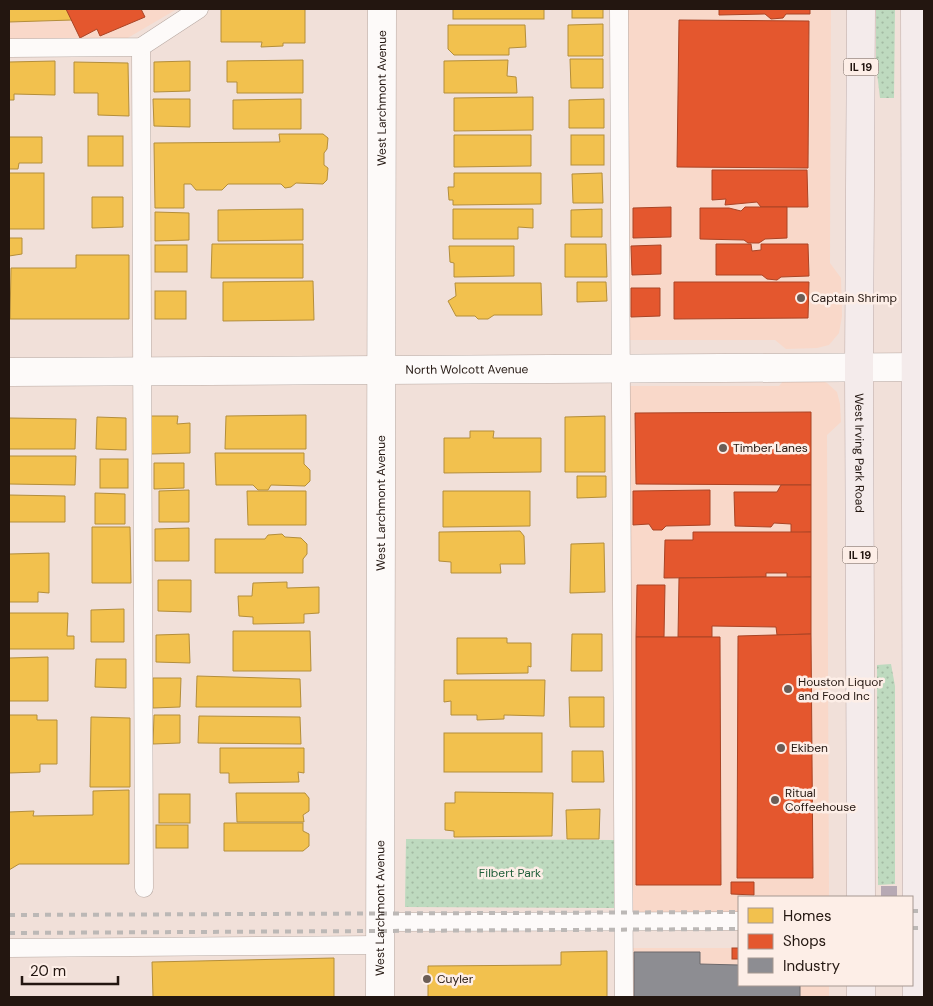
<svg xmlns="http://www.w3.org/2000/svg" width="933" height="1006" font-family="'DM Sans',sans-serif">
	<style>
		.built { fill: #f9d8c9 }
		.park { fill: url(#park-dots) }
		.homes { fill: #f2c14e; stroke: #b48e3b }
		.shops { fill: #e4572e; stroke: #aa4425 }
		.industry { fill: #8d8d92; stroke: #6d696b }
		.building { fill: #b7a9b4 }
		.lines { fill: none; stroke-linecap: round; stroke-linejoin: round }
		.service-casing { stroke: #b7a9a3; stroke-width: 19 }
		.minor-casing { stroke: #b7a9a3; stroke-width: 29 }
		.primary-casing { stroke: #bdaba8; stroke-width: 29 }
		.service { stroke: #fdfaf9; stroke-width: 18 }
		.minor { stroke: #fdfaf9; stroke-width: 28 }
		.primary { stroke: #f4ebeb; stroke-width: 28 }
		.rail { stroke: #bcb8b6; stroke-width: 4; stroke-dasharray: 6 6; stroke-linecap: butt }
		.poi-dot { fill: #6b5d56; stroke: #fdeee7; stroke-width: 2 }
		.labels { text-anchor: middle; stroke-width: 5; stroke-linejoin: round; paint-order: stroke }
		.shield { fill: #fdeee7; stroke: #645750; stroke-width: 1 }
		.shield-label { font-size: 11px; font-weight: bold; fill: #231610 }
		.street-label { font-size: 12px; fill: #231610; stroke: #fdeee7 }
		.poi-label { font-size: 12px; fill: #231610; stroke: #fdeee7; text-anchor: start }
		.park-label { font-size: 12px; fill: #225f3b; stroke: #fdeee7 }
	</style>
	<defs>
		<pattern id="park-dots" width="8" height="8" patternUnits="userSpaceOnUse" patternTransform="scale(1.25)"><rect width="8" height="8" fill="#bedabf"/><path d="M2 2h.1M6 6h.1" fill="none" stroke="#a3baa3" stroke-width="1.8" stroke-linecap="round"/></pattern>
	</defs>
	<rect width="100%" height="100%" fill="#f1e0d9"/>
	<g class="built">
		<path d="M9,9H177L126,39L9,41Z"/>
		<path d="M627,9H831L830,263L841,278L842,316L839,333L829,345L817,348L786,349L775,340H629Z"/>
		<path d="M786,378H817L827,383L837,392L840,404L841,422L827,435L829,897H739V921H623L621,386H779Z"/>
		<path d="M633,948H739V985H829V997H633Z"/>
	</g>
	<g class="park">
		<path d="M876,9H895L894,98H880L876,64Z"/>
		<path d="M891,664L895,686V884L878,885L877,665Z"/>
		<path d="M406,839L615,840L616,908L405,907Z"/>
	</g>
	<g class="homes">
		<path d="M9,9H66L72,20L9,22Z"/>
		<path d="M221,9H305V43H283V46L261,47L262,42H221Z"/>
		<rect x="453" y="9" width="91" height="10"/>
		<rect x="572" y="9" width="31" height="9"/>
		<path d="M603,24V56H568V25Z"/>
		<path d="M448,25H525L526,47L509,48V55H454L448,49Z"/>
		<path d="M570,59H603V88H571Z"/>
		<path d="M303,60V93H237V82H227V61Z"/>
		<path d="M508,60L507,76L516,77L517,93H444V61Z"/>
		<path d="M55,61V95L14,94V100H9V62Z"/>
		<path d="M190,61V91L154,92V62Z"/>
		<path d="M74,62L128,63L129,116L98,115V93H74Z"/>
		<path d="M533,97V130L454,131V98Z"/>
		<path d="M153,99H190V127L154,126Z"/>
		<path d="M301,99V129H233V100Z"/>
		<path d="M604,99V128H569V100Z"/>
		<path d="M279,134H323L328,138L327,149L324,153V165L328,168L327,180L323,184L296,183L291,187L285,188L281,184H228L222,190H196L191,184H184V208H155L154,143L280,142Z"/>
		<path d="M454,135H531V166L454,167Z"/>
		<rect x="571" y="135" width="33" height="30"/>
		<rect x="88" y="136" width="35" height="30"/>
		<path d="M9,137H42V163H19L18,169H9Z"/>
		<rect x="9" y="173" width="35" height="56"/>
		<path d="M454,173H541V204L453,205V200H449L448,187H454Z"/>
		<path d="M602,173L603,203H573L572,174Z"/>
		<path d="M92,197H123V227L92,228Z"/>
		<path d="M303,209V240L218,241V210Z"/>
		<path d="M453,209H533V228L518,227V239H453Z"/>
		<path d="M602,209V237H571V210Z"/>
		<path d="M155,212L189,213V240L155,241Z"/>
		<path d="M9,238H22V254L9,256Z"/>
		<path d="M212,244H303V278H211Z"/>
		<path d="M565,244H606L607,277H565Z"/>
		<rect x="155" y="245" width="32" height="27"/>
		<path d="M449,246H514V276L454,277V263L450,262Z"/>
		<path d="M76,255H129V319H10L11,268H76Z"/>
		<path d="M313,281L314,320L223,321V282Z"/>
		<path d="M577,282H606L607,301L577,302Z"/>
		<path d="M455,283H541L542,315H494L488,319H478L475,316H456L448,301L456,296Z"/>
		<rect x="155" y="291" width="31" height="28"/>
		<path d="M306,415V449H225L226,416Z"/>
		<path d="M151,416H178L177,424L190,423V453L151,454Z"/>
		<path d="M605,416V472H565V417Z"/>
		<path d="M97,417L126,418V450L96,449Z"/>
		<path d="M9,418L76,419L75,449H9Z"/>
		<path d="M470,431H494L493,438H541V472L444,473V438H470Z"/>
		<path d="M215,453H304V464L310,470V481L305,486L271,485L268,490H258L253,485H216Z"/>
		<path d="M9,456H76L75,485L9,484Z"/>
		<rect x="100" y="459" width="28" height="29"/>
		<path d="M154,463H184V488L154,489Z"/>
		<path d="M577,476H606V497L577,498Z"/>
		<path d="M189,490V522H159V491Z"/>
		<path d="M247,491H306V525H248Z"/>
		<path d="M443,491H530V526L443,527Z"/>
		<path d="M95,493L125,494V524H95Z"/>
		<path d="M9,495L65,496V522H9Z"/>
		<path d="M92,527H130L131,583H92Z"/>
		<path d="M189,528V561H155V529Z"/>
		<path d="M520,531L524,536L525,564H500L501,573H451V562L439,561V532Z"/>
		<path d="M282,534L285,537L301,538L307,544V554L303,559V573H215V539H265L268,535Z"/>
		<path d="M604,543L605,592L570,593L571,544Z"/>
		<path d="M49,553V593L38,592V602H9V554Z"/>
		<path d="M158,580H191V612L158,611Z"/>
		<path d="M287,582V588L319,587V613L304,614V623L253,624V617L239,616L238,596H252L253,583Z"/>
		<path d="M124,609V642H91V610Z"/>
		<path d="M9,613H68L67,636H74V649H9Z"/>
		<path d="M233,631H310L311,671H233Z"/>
		<path d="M189,634L190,663L156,662V635Z"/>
		<path d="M572,634H602V671H571Z"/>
		<path d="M457,638H507V643H531V667L528,666V673L457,674Z"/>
		<path d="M48,657V701H9V658Z"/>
		<path d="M96,659H126V688L95,687Z"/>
		<path d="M197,676L300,679L301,707H196Z"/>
		<path d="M153,678H181L180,707L153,708Z"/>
		<path d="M444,680H545L544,716L504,715V719L477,720V715H451V701L444,702Z"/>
		<path d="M569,697H604V727H570Z"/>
		<path d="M9,715H37V720H57V764H40V772L9,773Z"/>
		<path d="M154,715H180V743L153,744Z"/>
		<path d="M199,716L300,717L301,744L198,743Z"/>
		<path d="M91,717L130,718V787H90Z"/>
		<rect x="444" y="733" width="98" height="39"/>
		<path d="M220,748H304V773L298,772L299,782L229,783V773H220Z"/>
		<path d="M572,751H603L604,782H572Z"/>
		<path d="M129,790V864H19L9,870V812L34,811L33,816L93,815V791Z"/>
		<path d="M455,792L553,793L552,836L454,837V831L445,830V803H455Z"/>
		<path d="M236,793H305L309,798V811L303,815L304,822H237Z"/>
		<rect x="159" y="794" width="31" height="29"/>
		<path d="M600,809L599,839H567L566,810Z"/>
		<path d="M224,823H303V831L309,834V846L303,851H224Z"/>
		<rect x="156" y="825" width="32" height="23"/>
		<path d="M607,951V997H428V966L561,965V952Z"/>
		<path d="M334,958V997H153L152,962Z"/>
	</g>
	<g class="shops">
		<path d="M66,9H141L145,17L100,36L97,29L80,38Z"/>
		<path d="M719,9H810V14H786L783,18L771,19L765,14L719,15Z"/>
		<path d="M679,20L809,21L808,168L677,167Z"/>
		<path d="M712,170H807L808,207H761L757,202L725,205L726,199L712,200Z"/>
		<path d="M671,207V237L633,238V208Z"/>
		<path d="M745,207H787V238L765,239L759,243H748L744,240L700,239V208H729L741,211Z"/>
		<path d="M716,244H751L752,251L761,250V244H808L809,276L781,277L777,280L767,279L762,275H716Z"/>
		<path d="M661,245V274L632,275L631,246Z"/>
		<path d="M674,282H809L808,318L674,319Z"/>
		<path d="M631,288H660V316L631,317Z"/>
		<path d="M811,412V485L636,484L635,413Z"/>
		<path d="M781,485H811V532L791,533V524L774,523L771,527L735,526L734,492H777Z"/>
		<path d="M710,490V525L666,526L662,530H653L649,524L633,525V491Z"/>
		<path d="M693,532H811V577L787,578V573H766V577L664,578L665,540H693Z"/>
		<path d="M766,577H811V634L777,635L776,627L712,626V637H678L679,578Z"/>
		<path d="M637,585H665L664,637H636Z"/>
		<path d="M811,634L813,878H737L738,636Z"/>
		<path d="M636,637H720L721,885H636Z"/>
		<path d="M731,882H754V895L731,894Z"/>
		<rect x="732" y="948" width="7" height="11"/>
	</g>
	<path class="industry" d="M634,952H700V964L739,965V985H800V997H634Z"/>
	<rect class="building" x="881" y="886" width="16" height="11"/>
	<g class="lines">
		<defs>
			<g id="service">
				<path d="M619,9L624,997"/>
				<path d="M141,47L144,888"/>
				<path d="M9,48L141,47L199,9"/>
				<path d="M380,922L739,921"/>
				<path d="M9,948L380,945"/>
			</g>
			<g id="minor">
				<path id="s1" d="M9,372L924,367"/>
				<path id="s2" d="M380,997L382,9"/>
			</g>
			<g id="primary">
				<path id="s3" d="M861,9L859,368L861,897"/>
				<path d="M915,9L917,997"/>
				<path d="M861,997V985"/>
			</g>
		</defs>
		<use href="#service" class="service-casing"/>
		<use href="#minor" class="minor-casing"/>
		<use href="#primary" class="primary-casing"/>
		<use href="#service" class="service"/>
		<use href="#minor" class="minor"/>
		<use href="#primary" class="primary"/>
		<g class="rail">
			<path d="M912,911H924"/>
			<path d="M9,915L739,912"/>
			<path d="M912,928H924"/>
			<path d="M9,933L739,929"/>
		</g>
	</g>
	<g class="poi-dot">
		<circle cx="801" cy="298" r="5"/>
		<circle cx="723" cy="448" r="5"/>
		<circle cx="788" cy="689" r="5"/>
		<circle cx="781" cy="748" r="5"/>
		<circle cx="775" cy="800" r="5"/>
		<circle cx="427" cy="979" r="5"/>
	</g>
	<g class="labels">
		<g class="shield">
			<rect x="843.5" y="58.5" width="35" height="17" rx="4"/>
			<rect x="842.5" y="546.5" width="35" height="17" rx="4"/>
		</g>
		<g class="shield-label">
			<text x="861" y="71">IL 19</text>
			<text x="860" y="559">IL 19</text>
		</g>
		<g class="street-label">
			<text dy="4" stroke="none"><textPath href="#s2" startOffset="899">West Larchmont Avenue</textPath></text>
			<text dy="4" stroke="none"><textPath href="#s1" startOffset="458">North Wolcott Avenue</textPath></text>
			<text dy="4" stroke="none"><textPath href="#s3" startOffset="444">West Irving Park Road</textPath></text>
			<text dy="4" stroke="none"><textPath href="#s2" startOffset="494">West Larchmont Avenue</textPath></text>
			<text dy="4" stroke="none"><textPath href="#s2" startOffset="89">West Larchmont Avenue</textPath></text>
		</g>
		<g class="poi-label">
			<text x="811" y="302">Captain Shrimp</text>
			<text x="733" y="452">Timber Lanes</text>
			<text x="798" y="686">Houston Liquor<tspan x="798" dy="14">and Food Inc</tspan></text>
			<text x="791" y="752">Ekiben</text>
			<text x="785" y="797">Ritual<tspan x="785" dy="14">Coffeehouse</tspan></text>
			<text x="437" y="983">Cuyler</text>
		</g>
		<g class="park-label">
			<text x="510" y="877">Filbert Park</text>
		</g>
	</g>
	<rect width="933" height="1006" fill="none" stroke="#231610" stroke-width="20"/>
	<rect x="738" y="896" width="175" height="90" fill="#fdeee7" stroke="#a69891"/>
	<rect x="748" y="908" width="25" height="15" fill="#f2c14e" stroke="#a69891"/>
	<text x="783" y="921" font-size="15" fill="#231610">Homes</text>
	<rect x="748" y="934" width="25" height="15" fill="#e4572e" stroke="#a69891"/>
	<text x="783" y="946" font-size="15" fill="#231610">Shops</text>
	<rect x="748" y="958" width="25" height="15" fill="#8d8d92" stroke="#a69891"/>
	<text x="783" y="971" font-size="15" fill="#231610">Industry</text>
	<path d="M22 976v8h96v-8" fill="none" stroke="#231610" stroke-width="2.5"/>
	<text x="30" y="976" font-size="15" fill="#231610" stroke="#fdeee7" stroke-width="4" paint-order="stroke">20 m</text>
</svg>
